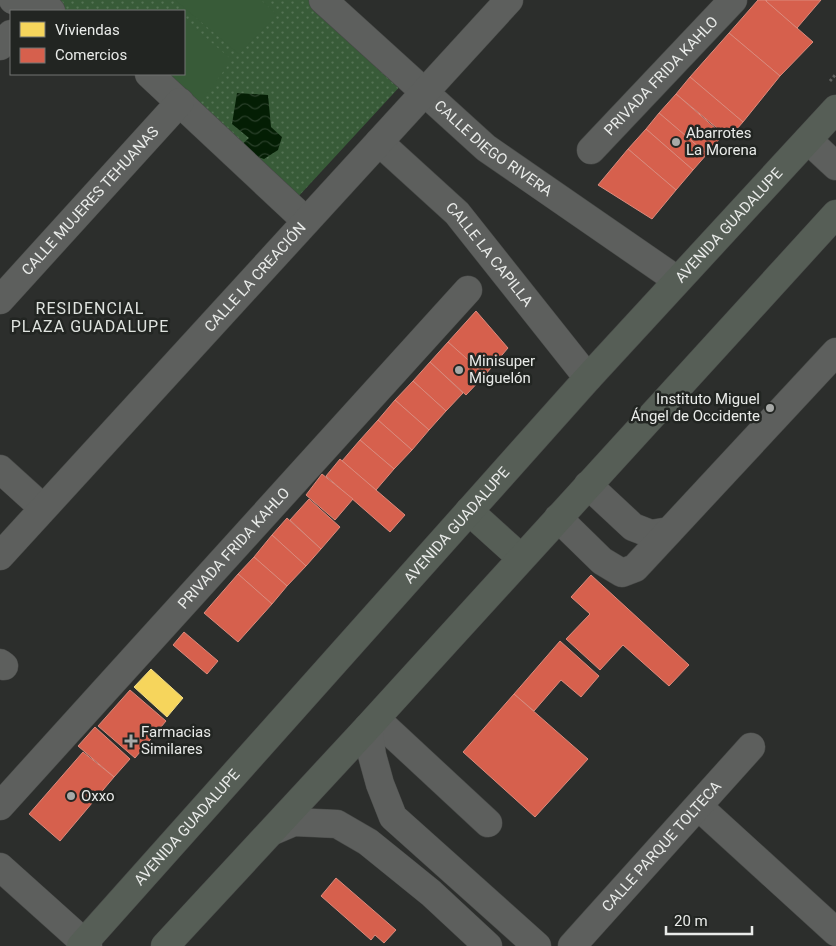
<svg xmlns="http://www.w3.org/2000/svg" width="836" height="946" font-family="Roboto,sans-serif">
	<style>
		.grass { fill: url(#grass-dots) }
		.garden { fill: #385b38 }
		.water { fill: url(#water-waves) }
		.homes { fill: #f6d55c; stroke: #f2dc86 }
		.shops { fill: #d6604d; stroke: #dc8a7c }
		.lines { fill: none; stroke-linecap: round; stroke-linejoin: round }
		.minor-casing { stroke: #474947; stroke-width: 29 }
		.major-casing { stroke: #474947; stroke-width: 29 }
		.path { stroke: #5f605e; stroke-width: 3; stroke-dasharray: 2.5 2.5; stroke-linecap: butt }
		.minor { stroke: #5d5f5d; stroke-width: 28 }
		.major { stroke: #565e56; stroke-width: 28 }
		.poi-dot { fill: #a7a9a7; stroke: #222522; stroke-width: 2 }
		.labels { text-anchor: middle; stroke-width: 5; stroke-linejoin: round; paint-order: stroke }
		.street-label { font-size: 15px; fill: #e9ebe9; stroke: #222522 }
		.poi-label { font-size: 15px; fill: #e9ebe9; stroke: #222522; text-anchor: start }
		.neighbourhood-label { font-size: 16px; letter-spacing: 1px; fill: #dfe3df; stroke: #222522 }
	</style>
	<defs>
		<pattern id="grass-dots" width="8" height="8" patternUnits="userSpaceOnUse" patternTransform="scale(1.25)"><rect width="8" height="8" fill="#385b38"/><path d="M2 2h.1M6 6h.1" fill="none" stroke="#557355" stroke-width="1.8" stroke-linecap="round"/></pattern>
		<pattern id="water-waves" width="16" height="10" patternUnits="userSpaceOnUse" patternTransform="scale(1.25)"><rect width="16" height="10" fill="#041e04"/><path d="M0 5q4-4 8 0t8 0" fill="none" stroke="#293f29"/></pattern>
	</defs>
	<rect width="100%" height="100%" fill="#2c2e2c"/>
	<path class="grass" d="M43,0H313L404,82L297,198L161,74H184V11H67L42,2Z"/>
	<g class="garden">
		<path d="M175,0H261L277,15L239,54Z"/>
		<path d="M184,19L232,60L195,109L158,74H184Z"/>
	</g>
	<path class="water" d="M237,93L268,95L271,127L282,137L278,150L264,159L250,154L240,146L249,138L232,124Z"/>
	<path class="homes" d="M151,669L183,698L167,717L134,687Z"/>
	<g class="shops">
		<path d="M758,0H765L813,42L780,76L729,33Z"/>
		<path d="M767,0H821L797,28L766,1Z"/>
		<path d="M729,33L780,76L743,122L690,77Z"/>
		<path d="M690,77L743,122L729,138L676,94Z"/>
		<path d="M676,94L723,135L707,154L659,113Z"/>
		<path d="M659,113L707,154L693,170L646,129Z"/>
		<path d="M646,129L693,170L676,190L628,149Z"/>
		<path d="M628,149L676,190L652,219L598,185Z"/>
		<path d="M476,311L508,348L485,375L448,342Z"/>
		<path d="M448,342L485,375L466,395L430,362Z"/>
		<path d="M430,362L463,393L446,411L413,381Z"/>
		<path d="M413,381L446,411L429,430L395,400Z"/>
		<path d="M395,400L429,430L412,450L378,420Z"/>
		<path d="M378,420L412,450L394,469L360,440Z"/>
		<path d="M360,440L394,469L376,490L342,461Z"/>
		<path d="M340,459L405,515L390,532L326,476Z"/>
		<path d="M322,474L353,499L335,520L306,495Z"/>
		<path d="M309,499L340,527L321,549L290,520Z"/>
		<path d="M287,518L321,549L306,566L272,535Z"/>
		<path d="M272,535L306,566L287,586L254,557Z"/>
		<path d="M254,557L287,586L272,604L238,574Z"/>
		<path d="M238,574L272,604L238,642L204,613Z"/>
		<path d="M591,575L689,665L669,686L623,645L600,670L566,639L590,614L571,597Z"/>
		<path d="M184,632L218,661L207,674L173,645Z"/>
		<path d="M560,641L599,676L581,697L561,680L534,711L514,694Z"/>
		<path d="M130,690L166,721L135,758L98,726Z"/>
		<path d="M514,694L588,759L535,817L463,752Z"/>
		<path d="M95,727L130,759L114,777L78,746Z"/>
		<path d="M83,752L114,777L60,841L29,814Z"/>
		<path d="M336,878L396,930L384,943L375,935L371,940L321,896Z"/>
	</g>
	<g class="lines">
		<defs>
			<g id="minor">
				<path d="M13,0L51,11"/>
				<path id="s1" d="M323,0L486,148L677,280"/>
				<path d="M0,46L11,34"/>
				<path d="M149,74L306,221"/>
				<path d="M808,140L836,166"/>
				<path id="s2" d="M379,142L457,213L588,378"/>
				<path id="s3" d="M591,150L733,0"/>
				<path id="s4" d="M0,300L180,102"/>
				<path d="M0,469L43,508"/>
				<path d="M588,485L633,527L651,534L669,531"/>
				<path d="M558,518L602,561L622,573L635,568L836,352"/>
				<path id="s5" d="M0,556L509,0"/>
				<path d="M0,663L4,666"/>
				<path d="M376,719L488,823"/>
				<path d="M368,727L372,755L380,784L393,817L537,946"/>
				<path id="s6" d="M0,806L468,290"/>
				<path d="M699,807L836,932"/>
				<path d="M273,831L294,822L337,824L368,842L431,893L488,946"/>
				<path d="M0,867L88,946"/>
				<path id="s7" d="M572,946L751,747"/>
			</g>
			<g id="major">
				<path d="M469,511L521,558"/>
				<path id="s8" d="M81,946L588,378L836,109"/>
				<path d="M165,946L368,727L836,214"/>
			</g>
		</defs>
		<use href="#minor" class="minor-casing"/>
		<use href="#major" class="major-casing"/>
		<path class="path" d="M830,81L836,74"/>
		<use href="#minor" class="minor"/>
		<use href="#major" class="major"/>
	</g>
	<g class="poi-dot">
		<circle cx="676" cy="142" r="5"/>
		<circle cx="459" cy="370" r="5"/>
		<circle cx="770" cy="408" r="5"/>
		<path d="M128.5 733.5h5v5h5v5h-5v5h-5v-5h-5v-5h5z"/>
		<circle cx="71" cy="796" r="5"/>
	</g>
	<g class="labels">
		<g class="street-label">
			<text dy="5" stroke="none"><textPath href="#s3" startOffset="102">PRIVADA FRIDA KAHLO</textPath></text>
			<text dy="5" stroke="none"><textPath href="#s1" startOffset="226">CALLE DIEGO RIVERA</textPath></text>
			<text dy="5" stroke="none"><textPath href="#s4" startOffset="134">CALLE MUJERES TEHUANAS</textPath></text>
			<text dy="5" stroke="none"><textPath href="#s8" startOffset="969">AVENIDA GUADALUPE</textPath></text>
			<text dy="5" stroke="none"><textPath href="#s2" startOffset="158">CALLE LA CAPILLA</textPath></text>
			<text dy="5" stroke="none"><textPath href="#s5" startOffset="378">CALLE LA CREACIÓN</textPath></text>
			<text dy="5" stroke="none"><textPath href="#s8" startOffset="564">AVENIDA GUADALUPE</textPath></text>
			<text dy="5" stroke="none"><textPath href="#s6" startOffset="348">PRIVADA FRIDA KAHLO</textPath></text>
			<text dy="5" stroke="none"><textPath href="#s8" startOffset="159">AVENIDA GUADALUPE</textPath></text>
			<text dy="5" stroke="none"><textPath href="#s7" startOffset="134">CALLE PARQUE TOLTECA</textPath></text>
		</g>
		<g class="poi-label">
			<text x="686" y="138">Abarrotes<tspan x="686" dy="17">La Morena</tspan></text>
			<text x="469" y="366">Minisuper<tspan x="469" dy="17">Miguelón</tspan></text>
			<text x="760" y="404" text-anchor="end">Instituto Miguel<tspan x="760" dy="17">Ángel de Occidente</tspan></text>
			<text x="141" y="737">Farmacias<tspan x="141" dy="17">Similares</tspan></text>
			<text x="81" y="801">Oxxo</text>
		</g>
		<g class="neighbourhood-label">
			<text x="90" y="314">RESIDENCIAL<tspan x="90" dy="18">PLAZA GUADALUPE</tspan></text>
		</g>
	</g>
	<rect x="10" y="10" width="175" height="65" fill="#222522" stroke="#727472"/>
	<rect x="20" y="22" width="25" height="15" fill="#f6d55c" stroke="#727472"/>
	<text x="55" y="35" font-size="15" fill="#e9ebe9">Viviendas</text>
	<rect x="20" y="48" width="25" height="15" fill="#d6604d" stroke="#727472"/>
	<text x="55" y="60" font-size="15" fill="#e9ebe9">Comercios</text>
	<path d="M666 926v8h86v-8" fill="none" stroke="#e9ebe9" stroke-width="2.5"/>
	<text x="674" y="926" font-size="15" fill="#e9ebe9" stroke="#222522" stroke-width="4" paint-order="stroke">20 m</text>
</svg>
